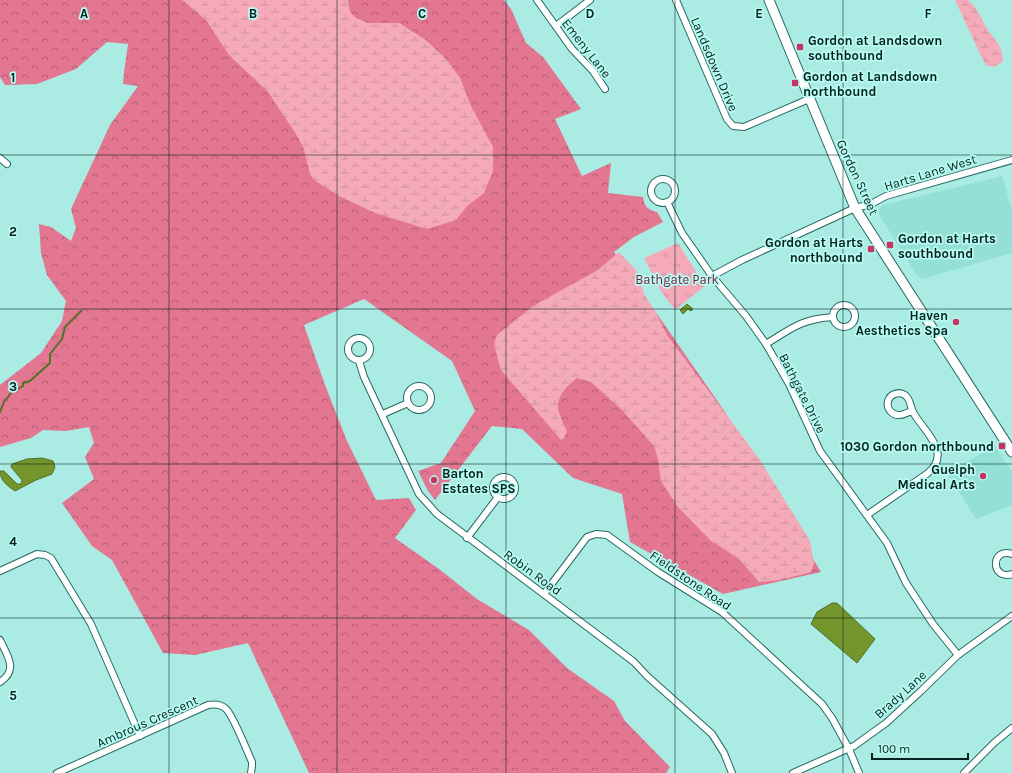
<svg xmlns="http://www.w3.org/2000/svg" width="1012" height="773" font-family="Karla,sans-serif">
	<style>
		.built { fill: #94e0d7 }
		.forest { fill: url(#forest-crowns) }
		.wetland { fill: url(#wetland-marsh) }
		.park { fill: url(#park-tufts) }
		.water { fill: #73952c; stroke: #527228 }
		.lines { fill: none; stroke-linecap: round; stroke-linejoin: round }
		.stream { stroke: #527228; stroke-width: 2 }
		.street-casing { stroke: #276963; stroke-width: 8 }
		.secondary-casing { stroke: #276963; stroke-width: 11 }
		.street { stroke: #fff; stroke-width: 6 }
		.secondary { stroke: #fff; stroke-width: 9 }
		.grid { fill: none; stroke: #06211e; stroke-width: 1; stroke-opacity: 0.55 }
		.poi-dot { fill: #c43663; stroke: #b7faf1; stroke-width: 1.5 }
		.labels { text-anchor: middle; stroke-width: 3.5; stroke-linejoin: round; paint-order: stroke }
		.poi-label { font-size: 13px; font-weight: bold; fill: #06211e; stroke: #b7faf1; text-anchor: start }
		.street-label { font-size: 13px; fill: #06211e; stroke: #b7faf1 }
		.park-label { font-size: 13px; fill: #7b183a; stroke: #b7faf1 }
		.grid-label { font-size: 13px; text-anchor: middle; font-weight: bold; fill: #06211e; stroke: #b7faf1; stroke-width: 3.5; stroke-linejoin: round; paint-order: stroke }
	</style>
	<defs>
		<pattern id="forest-crowns" width="20" height="18" patternUnits="userSpaceOnUse"><rect width="20" height="18" fill="#e37690"/><path d="M2 6a3 3 0 1 1 6 0M12 15a3 3 0 1 1 6 0" fill="none" stroke="#b66075"/></pattern>
		<pattern id="wetland-marsh" width="20" height="14" patternUnits="userSpaceOnUse"><rect width="20" height="14" fill="#f5aab9"/><path d="M1 5h8M5 5V1M11 12h8M15 12V8" fill="none" stroke="#d1929f"/></pattern>
		<pattern id="park-tufts" width="24" height="20" patternUnits="userSpaceOnUse"><rect width="24" height="20" fill="#f5aab9"/><path d="M3 7l-1-3M5 7V3M7 7l1-3M15 17l-1-3M17 17v-4M19 17l1-3" fill="none" stroke="#d1929f"/></pattern>
	</defs>
	<rect width="100%" height="100%" fill="#aaece4"/>
	<g class="built">
		<path d="M1002,176L1012,210V253L923,279L917,276L878,213L879,209L883,205Z"/>
		<path d="M995,446L1012,471V505L976,519L947,473Z"/>
	</g>
	<path class="forest" d="M0,0H504L511,9L526,43L543,57L581,109L555,119L582,176L611,163L608,193L643,197C644,206 648,210 657,212L663,222L634,237L614,252L725,412L821,572L723,594L630,542L622,494L573,478L522,429L492,426L435,500L428,491L418,471L441,463L475,411L452,361L364,299L304,325L325,385L347,441L376,500L409,498L416,510L395,538L439,569L477,599L529,630L567,668L614,701L625,721L670,767L666,773H309L248,643L195,655L163,653L112,560L92,546L62,503L94,479L85,457L94,443L89,427L66,431L43,430L31,438L0,447V385L41,353L62,321L66,301L47,275L41,253L39,224L51,227L71,241L76,228L71,209L110,125L138,86L123,84L124,72L128,44L107,42L76,69L37,84L5,85L0,77Z"/>
	<g class="wetland">
		<path d="M182,0H348L350,12L356,18L368,23H399L426,40L447,60L460,78L471,106L493,147V171L484,193L467,206L456,220L427,229L375,213L339,196L314,180L310,174L304,149L296,134L268,92L229,55L206,20Z"/>
		<path d="M955,0H968C978,9 981,18 987,29C990,34 994,37 997,42C1001,47 1002,53 1003,60L1000,64L993,67L986,65L982,58Z"/>
		<path d="M619,252L636,270L645,296L655,311L667,335L760,460L810,541L814,563L811,572L780,580L759,582L739,559L711,541L677,506L661,481L658,459L654,446L622,410L591,382L577,378C568,385 558,394 558,407C558,413 565,426 567,432L562,441L501,370L494,345L497,335L533,306L598,270Z"/>
	</g>
	<path class="park" d="M678,243L705,286L675,310L662,293L644,258Z"/>
	<g class="water">
		<path d="M687,304L693,309L691,311L688,309L683,314L680,310Z"/>
		<path d="M42,458L53,461L55,467L52,474L36,480L15,491C8,486 0,481 0,471H4L17,484H21L22,480L11,467L12,464L27,459Z"/>
		<path d="M832,603H837L875,639L857,663L811,624L817,612Z"/>
	</g>
	<g class="lines">
		<path class="stream" d="M0,412L4,402L11,393L23,386V383L30,381L50,363V354L62,339L65,327L81,311"/>
		<defs>
			<g id="street">
				<path d="M537,0L572,49L593,71L605,89"/>
				<path d="M676,0L727,119L733,126L744,127L809,99"/>
				<path d="M556,26L590,0"/>
				<path d="M0,158L7,164"/>
				<circle cx="663" cy="191" r="12"/>
				<path d="M667,202L682,233L712,276L746,316L766,344L789,384L820,451L887,543L906,583L933,624L958,655"/>
				<path d="M712,276L742,260L855,208L871,204L886,196L1012,160"/>
				<circle cx="844" cy="316" r="11"/>
				<circle cx="359" cy="349" r="11"/>
				<path d="M766,344C792,328 802,319 833,317"/>
				<path d="M359,361L364,377L419,494L437,514L634,662L647,676L712,734L724,753L732,773"/>
				<circle cx="419" cy="398" r="12"/>
				<path d="M383,414L408,403"/>
				<circle cx="504" cy="488" r="11"/>
				<path d="M867,515L928,473C953,452 923,431 913,412C910,406 911,400 905,395C899,391 890,394 888,401C886,409 893,416 900,415C904,415 908,412 912,411"/>
				<path d="M467,538L498,497"/>
				<path d="M1012,554C990,547 991,581 1012,574"/>
				<path d="M0,571L37,554L45,555L51,558L91,624L140,736"/>
				<path d="M544,594L587,537L596,534L607,535L658,572L722,612L822,704L832,718L849,749L859,773"/>
				<path d="M0,640C7,655 19,670 0,682"/>
				<path d="M57,773L208,705C214,704 221,704 226,709C233,715 247,751 252,762V766L251,773"/>
				<path d="M793,773L854,746L886,723L921,691L958,655L1012,616"/>
				<path d="M964,773L995,742L1012,728"/>
			</g>
			<path id="secondary" d="M769,0L855,208L1012,452"/>
		</defs>
		<use href="#street" class="street-casing"/>
		<use href="#secondary" class="secondary-casing"/>
		<use href="#street" class="street"/>
		<use href="#secondary" class="secondary"/>
	</g>
	<path class="grid" d="M169,0V773M337,0V773M506,0V773M675,0V773M843,0V773M0,155H1012M0,309H1012M0,464H1012M0,618H1012"/>
	<g class="poi-dot">
		<rect x="796" y="43" width="8" height="8" rx="2"/>
		<rect x="791" y="79" width="8" height="8" rx="2"/>
		<rect x="886" y="241" width="8" height="8" rx="2"/>
		<rect x="867" y="245" width="8" height="8" rx="2"/>
		<circle cx="956" cy="322" r="4"/>
		<rect x="998" y="442" width="8" height="8" rx="2"/>
		<circle cx="983" cy="476" r="4"/>
		<circle cx="434" cy="480" r="4"/>
	</g>
	<g class="labels">
		<g class="poi-label">
			<text x="808" y="45">Gordon at Landsdown<tspan x="808" dy="15">southbound</tspan></text>
			<text x="803" y="81">Gordon at Landsdown<tspan x="803" dy="15">northbound</tspan></text>
			<text x="898" y="243">Gordon at Harts<tspan x="898" dy="15">southbound</tspan></text>
			<text x="863" y="247" text-anchor="end">Gordon at Harts<tspan x="863" dy="15">northbound</tspan></text>
			<text x="948" y="320" text-anchor="end">Haven<tspan x="948" dy="15">Aesthetics Spa</tspan></text>
			<text x="994" y="451" text-anchor="end">1030 Gordon northbound</text>
			<text x="975" y="474" text-anchor="end">Guelph<tspan x="975" dy="15">Medical Arts</tspan></text>
			<text x="442" y="478">Barton<tspan x="442" dy="15">Estates SPS</tspan></text>
		</g>
		<g class="street-label">
			<text transform="translate(587 48) rotate(52)" y="5">Emeny Lane</text>
			<text transform="translate(715 64) rotate(67)" y="5">Landsdown Drive</text>
			<text transform="translate(930 172) rotate(-17)" y="5">Harts Lane West</text>
			<text transform="translate(858 177) rotate(65)" y="5">Gordon Street</text>
			<text transform="translate(803 393) rotate(63)" y="5">Bathgate Drive</text>
			<text transform="translate(533 572) rotate(36)" y="5">Robin Road</text>
			<text transform="translate(691 580) rotate(34)" y="5">Fieldstone Road</text>
			<text transform="translate(900 694) rotate(-42)" y="5">Brady Lane</text>
			<text transform="translate(147 721) rotate(-24)" y="5">Ambrous Crescent</text>
		</g>
		<g class="park-label">
			<text x="677" y="284">Bathgate Park</text>
		</g>
	</g>
	<g class="grid-label">
		<text x="84" y="18">A</text>
		<text x="253" y="18">B</text>
		<text x="422" y="18">C</text>
		<text x="590" y="18">D</text>
		<text x="759" y="18">E</text>
		<text x="928" y="18">F</text>
		<text x="13" y="82">1</text>
		<text x="13" y="236">2</text>
		<text x="13" y="391">3</text>
		<text x="13" y="546">4</text>
		<text x="13" y="700">5</text>
	</g>
	<path d="M872 753v6h96v-6" fill="none" stroke="#06211e" stroke-width="2"/>
	<text x="878" y="753" font-size="12" fill="#06211e" stroke="#b7faf1" stroke-width="3" paint-order="stroke">100 m</text>
</svg>
